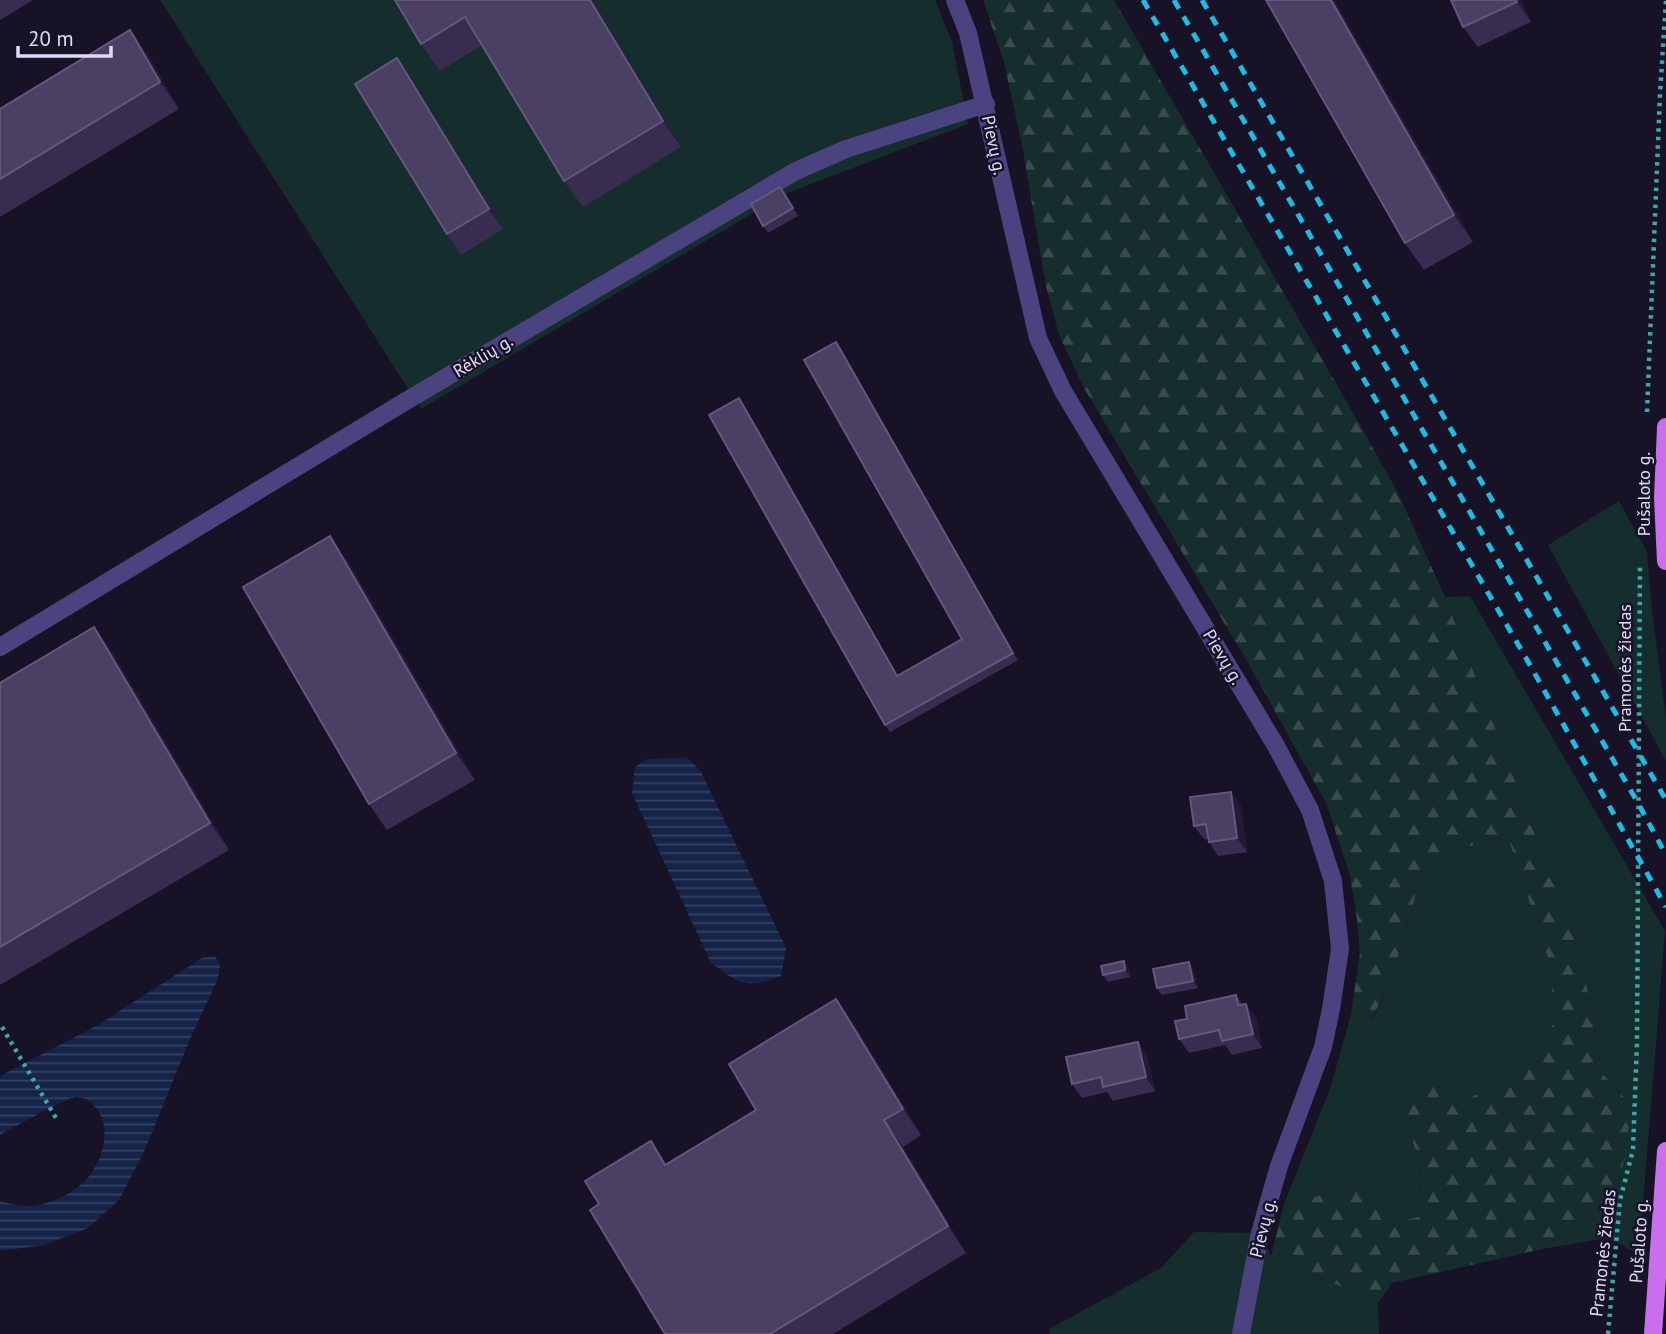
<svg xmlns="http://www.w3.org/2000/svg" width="1666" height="1334" font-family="'PT Sans',sans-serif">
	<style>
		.green { fill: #162d2e }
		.forest { fill: url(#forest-firs) }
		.water { fill: url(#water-rules) }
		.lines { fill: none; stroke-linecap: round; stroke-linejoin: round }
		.path { stroke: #3ea7ab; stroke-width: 4.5; stroke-dasharray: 3.5 5; stroke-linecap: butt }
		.minor { stroke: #4b437f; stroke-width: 18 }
		.major { stroke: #cb6eee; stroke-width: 18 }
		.rail { stroke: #1cbce5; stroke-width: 5; stroke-dasharray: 10 9; stroke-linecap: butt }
		.wall { fill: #382d51 }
		.shaded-wall { fill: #231a38 }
		.building { fill: #4a4063; stroke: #62587b; stroke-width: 2 }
		.labels { text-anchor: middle; stroke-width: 5; stroke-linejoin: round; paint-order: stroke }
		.street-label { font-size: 18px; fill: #e1dafb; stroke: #171225 }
	</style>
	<defs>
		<pattern id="forest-firs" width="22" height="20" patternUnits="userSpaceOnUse" patternTransform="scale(1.75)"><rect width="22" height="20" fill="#162d2e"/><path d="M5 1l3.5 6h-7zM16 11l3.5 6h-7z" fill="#384b4d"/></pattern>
		<pattern id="water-rules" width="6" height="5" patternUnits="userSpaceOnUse" patternTransform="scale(1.75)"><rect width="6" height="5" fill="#142347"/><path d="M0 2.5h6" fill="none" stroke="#364262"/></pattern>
	</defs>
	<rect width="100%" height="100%" fill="#171225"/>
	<g class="green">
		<path d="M160,0H935L952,42L968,124L785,194L421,409Z"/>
		<path d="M1619,501L1647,552L1652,611L1666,718V761L1548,545Z"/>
		<path d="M1470,596L1665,931L1639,1254L1608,1238L1542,1249L1616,1187L1629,1103L1602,1073L1581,953L1445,597Z"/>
		<path d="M1508,834L1548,958L1556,1021L1511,1076L1464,1101L1434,1083L1398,1103L1419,1159L1422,1216L1397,1222L1362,1186L1284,1204L1331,1086L1351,1014L1372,1021L1391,980L1418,888L1462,849Z"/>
		<path d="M1194,1232L1260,1233L1271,1256L1378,1303L1379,1334H1050L1049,1329L1161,1268Z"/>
	</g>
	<path class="forest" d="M983,0H1114L1360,425L1399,495L1445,597L1581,953L1602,1073L1629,1103L1628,1148L1616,1187L1542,1249L1392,1283L1378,1303L1271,1256L1284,1204L1362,1186L1397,1222L1422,1216L1419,1159L1398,1103L1411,1080L1434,1083L1464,1101L1511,1076L1556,1021L1548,958L1507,834L1462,849L1418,888L1391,980L1371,1021L1351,1014L1360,953L1357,920L1350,876L1327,805L1247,661L1084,388L1059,335L1046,286L1022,145L1004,62Z"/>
	<g class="water">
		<path d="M688,758L701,772L786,948L781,976C746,989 741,985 711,963L632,793L635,767L647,759Z"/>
		<path d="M215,956L220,965L218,979L190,1039L144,1152L119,1200L88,1228L44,1245L0,1251V1201C12,1204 25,1208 37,1205C53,1203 74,1192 85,1181C103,1162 113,1128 95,1107C90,1101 86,1098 77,1097C67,1097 13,1128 0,1135V1076L98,1025L202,958Z"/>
	</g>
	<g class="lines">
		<g class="path">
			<path d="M1647,412L1660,94L1666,0"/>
			<path d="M2,1027L56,1118"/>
			<path d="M1608,1334L1620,1200L1633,1150L1637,1043L1640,564"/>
		</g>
		<g class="minor">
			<path d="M955,0L968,33L1038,338L1063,391L1276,746L1310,810L1333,881L1340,949L1331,1009L1323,1047L1279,1166L1260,1233L1241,1334"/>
			<path d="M0,647L406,401L796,171L846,149L986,104"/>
		</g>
		<g class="major">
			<path d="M1666,427L1663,498L1666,561"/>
			<path d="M1653,1334L1666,1151"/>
		</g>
		<g class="rail">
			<path d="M1143,0L1526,658L1666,907"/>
			<path d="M1174,0L1638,803L1666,855"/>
			<path d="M1202,0L1666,800"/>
		</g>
	</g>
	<g class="wall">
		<path d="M0,0H33L0,20Z"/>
		<path d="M395,0H592L681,147L583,207L564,181L482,45L440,71L421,44Z"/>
		<path d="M1266,0H1334L1473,242L1424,270L1405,243Z"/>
		<path d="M1521,0L1531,22L1478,47L1463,27Z"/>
		<path d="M130,30L149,57L179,109L0,217V109Z"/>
		<path d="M397,58L411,79L503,229L461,255L447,234Z"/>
		<path d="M785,194L798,216L768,233L763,226Z"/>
		<path d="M836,342L1018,660L890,732L885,725L744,405L898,676L962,639Z"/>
		<path d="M349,563L475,780L387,830L369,804Z"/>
		<path d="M94,627L113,654L229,850L0,985V683Z"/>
		<path d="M1231,792L1241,806L1247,852L1218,856L1209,842L1208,839H1204L1194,826Z"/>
		<path d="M1124,961L1129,968L1130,977L1108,982L1103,975Z"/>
		<path d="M1189,962L1193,969L1198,988L1162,995L1157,988Z"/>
		<path d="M1236,995L1242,1004H1246L1256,1018L1262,1048L1232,1055L1225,1045L1189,1053L1179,1039L1187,1019Z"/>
		<path d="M836,999L855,1026L921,1135L903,1147L966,1253L833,1334H665L599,1204L651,1141L666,1164L756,1110Z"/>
		<path d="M1138,1042L1147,1056L1155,1091L1113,1101L1107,1092L1082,1098L1072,1084Z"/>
	</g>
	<g class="shaded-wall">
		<path d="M590,0H592L681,147L663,121Z"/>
		<path d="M1331,0H1334L1473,242L1454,215Z"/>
		<path d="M1516,0H1521L1531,22L1517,2Z"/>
		<path d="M130,30L149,57L179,109L160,82Z"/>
		<path d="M397,58L411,79L503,229L489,209Z"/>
		<path d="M836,342L841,349L1018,660L1013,653Z"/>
		<path d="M739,398L744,405L902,683L897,676Z"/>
		<path d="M330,536L349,563L475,780L456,753Z"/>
		<path d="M94,627L113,654L229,850L210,823Z"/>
		<path d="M1231,792L1241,806L1247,852L1237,838Z"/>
		<path d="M1124,961L1129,968L1130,977L1125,970Z"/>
		<path d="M1189,962L1193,969L1198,988L1193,981Z"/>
		<path d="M836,999L855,1026L921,1135L903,1109Z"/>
		<path d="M1246,1004L1256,1018L1262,1048L1253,1034Z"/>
		<path d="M1138,1042L1147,1056L1155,1091L1146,1077Z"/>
		<path d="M884,1120L903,1147L966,1253L948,1226Z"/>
	</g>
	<g class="building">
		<path d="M395,0H590L663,121L564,181L465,17L421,44Z"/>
		<path d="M1266,0H1331L1454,215L1405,243Z"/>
		<path d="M1451,0H1516L1517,2L1463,27Z"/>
		<path d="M130,30L160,82L0,179V109Z"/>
		<path d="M397,58L489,209L447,234L355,84Z"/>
		<path d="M780,187L793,208L763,226L751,204Z"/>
		<path d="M836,342L1013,653L885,725L709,415L739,398L897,676L962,639L804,360Z"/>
		<path d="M330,536L456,753L369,804L243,587Z"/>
		<path d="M94,627L210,823L0,947V683Z"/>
		<path d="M1231,792L1237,838L1209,842L1206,824L1194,826L1190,797Z"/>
		<path d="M1124,961L1125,970L1103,975L1101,966Z"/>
		<path d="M1189,962L1193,981L1157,988L1153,969Z"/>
		<path d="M1236,995L1238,1005L1246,1004L1253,1034L1222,1041L1219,1030L1179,1039L1175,1021L1187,1019L1185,1006Z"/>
		<path d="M836,999L903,1109L884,1120L948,1226L770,1334H665L590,1210L599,1204L585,1181L651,1141L665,1165L756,1110L729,1064Z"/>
		<path d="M1138,1042L1146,1077L1103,1087L1101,1077L1072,1084L1066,1057Z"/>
	</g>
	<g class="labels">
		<g class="street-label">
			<text transform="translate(994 145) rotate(78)" y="6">Pievų g.</text>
			<text transform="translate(483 356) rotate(-31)" y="6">Rėklių g.</text>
			<text transform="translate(1644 494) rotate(-90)" y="6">Pušaloto g.</text>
			<text transform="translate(1223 657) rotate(59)" y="6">Pievų g.</text>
			<text transform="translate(1625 668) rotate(-90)" y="6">Pramonės žiedas</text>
			<text transform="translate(1263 1228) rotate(-76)" y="6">Pievų g.</text>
			<text transform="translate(1639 1241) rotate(-86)" y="6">Pušaloto g.</text>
			<text transform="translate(1603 1253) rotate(-84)" y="6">Pramonės žiedas</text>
		</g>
	</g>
	<path d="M18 46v10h93v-10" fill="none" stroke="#e1dafb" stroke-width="3.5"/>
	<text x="28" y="46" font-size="21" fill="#e1dafb" stroke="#171225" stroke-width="5" paint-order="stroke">20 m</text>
</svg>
